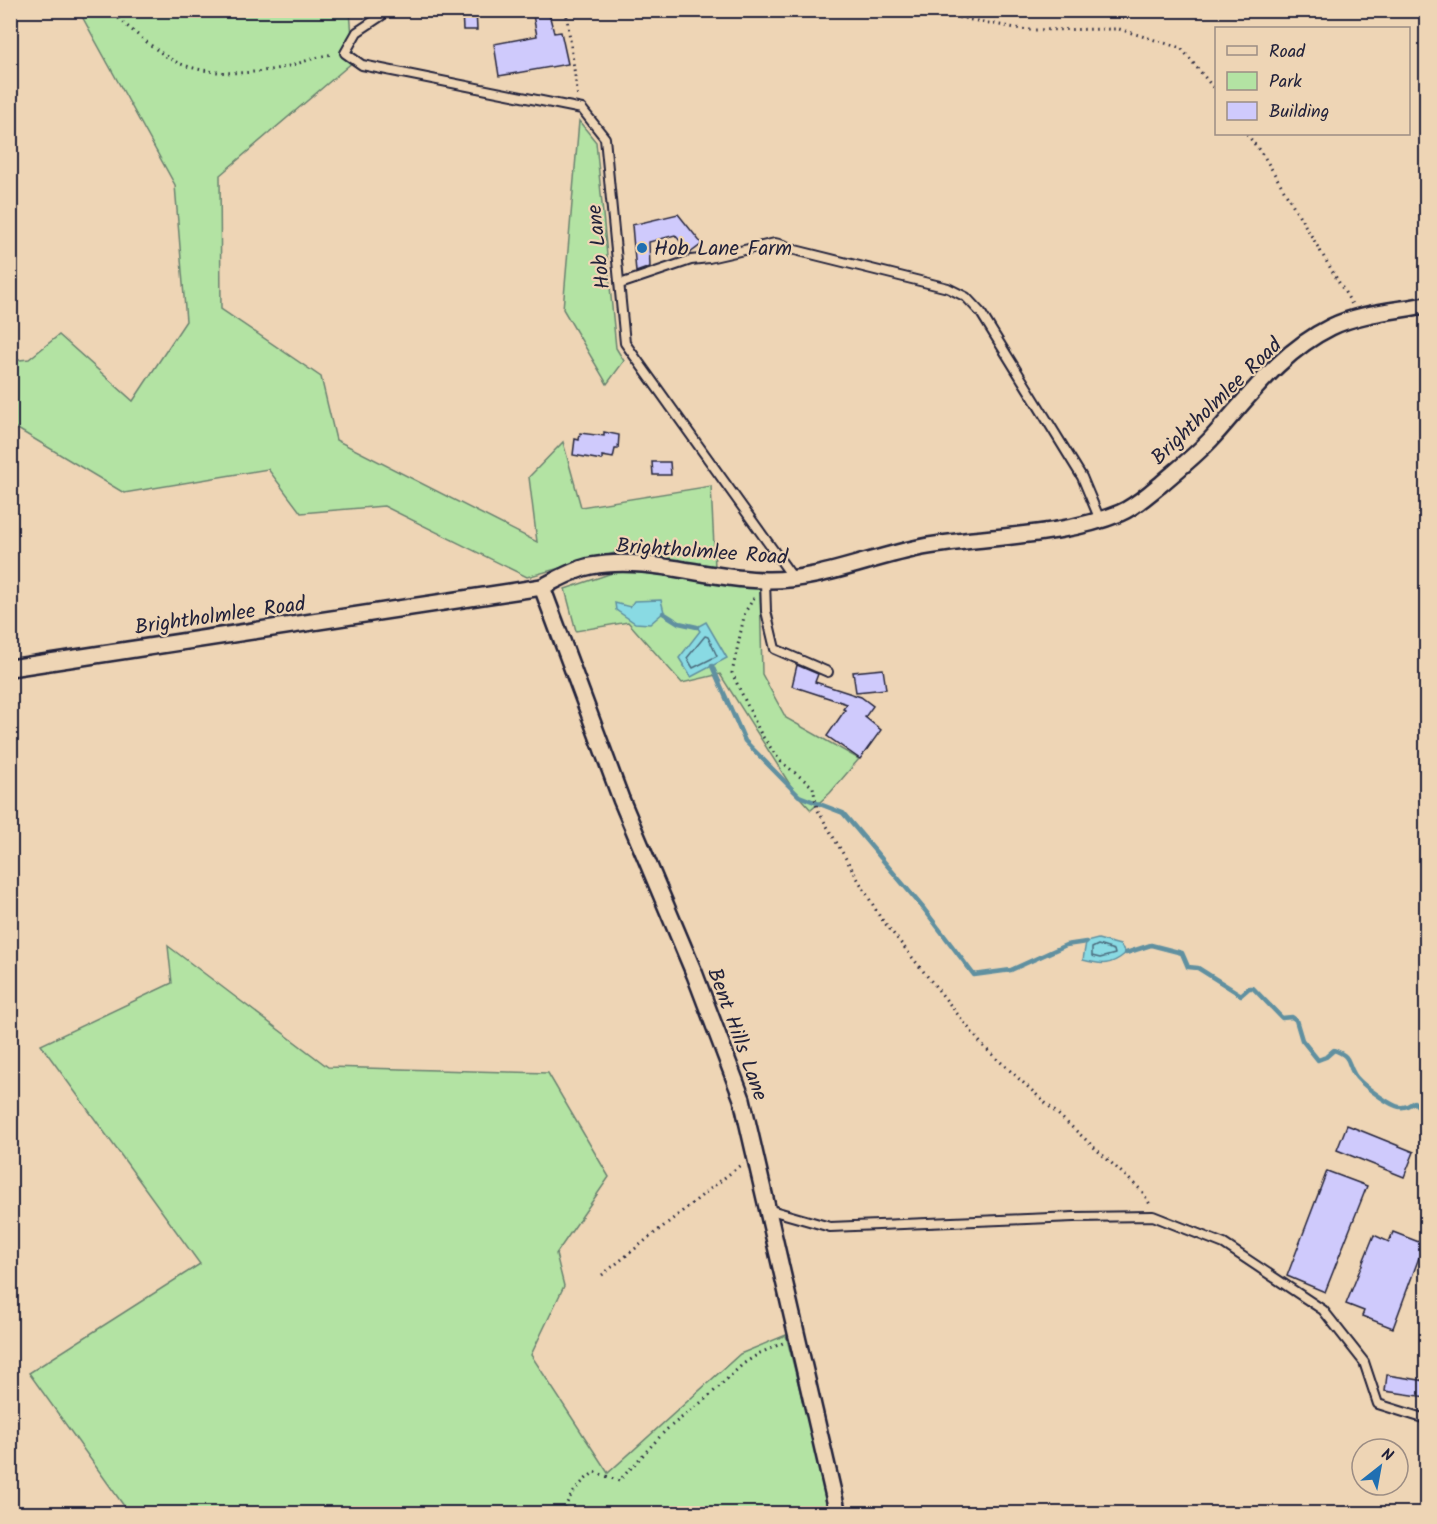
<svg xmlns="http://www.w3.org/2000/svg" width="1437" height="1524" font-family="Kalam,sans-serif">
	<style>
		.green { fill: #b3e3a3; stroke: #6a826f; stroke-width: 1.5 }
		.water { fill: #89dae3; stroke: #6090a0; stroke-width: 1.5 }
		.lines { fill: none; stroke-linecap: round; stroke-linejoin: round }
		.shore { stroke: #4b6c7e; stroke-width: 1.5 }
		.stream { stroke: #6090a0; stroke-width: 4.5 }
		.building { fill: #cfcafc; stroke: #22223b; stroke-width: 1.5 }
		.service-casing { stroke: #22223b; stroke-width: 12 }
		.minor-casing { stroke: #22223b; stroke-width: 20 }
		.path { stroke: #22223b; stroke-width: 3; stroke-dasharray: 1.5 4.5; stroke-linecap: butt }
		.service { stroke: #eed5b5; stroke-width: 8 }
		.minor { stroke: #eed5b5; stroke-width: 15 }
		.poi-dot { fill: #1f6fb2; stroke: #eed5b5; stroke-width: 2 }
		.labels { text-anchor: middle; stroke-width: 4.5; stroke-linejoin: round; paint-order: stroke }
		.street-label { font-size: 21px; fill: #22223b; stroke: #eed5b5 }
		.poi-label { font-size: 21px; fill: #22223b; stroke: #eed5b5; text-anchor: start }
	</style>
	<rect width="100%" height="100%" fill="#eed5b5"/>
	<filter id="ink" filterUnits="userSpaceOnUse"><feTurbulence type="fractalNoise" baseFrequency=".0167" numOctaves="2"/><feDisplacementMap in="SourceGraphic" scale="12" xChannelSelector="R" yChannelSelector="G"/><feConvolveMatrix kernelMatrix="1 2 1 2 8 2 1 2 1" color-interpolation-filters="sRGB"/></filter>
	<g filter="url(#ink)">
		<g class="green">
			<path d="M79,11H350L354,61L220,175L221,309L321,377L336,440L537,542L529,477L563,442L581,507L711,486L715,567L622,551L527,577L384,506L301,513L268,469L124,493L11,425L10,361L29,359L59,335L133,401L186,321L175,185Z"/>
			<path d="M579,121L596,142L616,348L624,361L607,384L563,309Z"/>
			<path d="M624,569L760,586L762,674L786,718L859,759L830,793L811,810L794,791L720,674L682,683L628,622L576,631L565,589Z"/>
			<path d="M168,946L328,1067L548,1073L609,1177L556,1254L564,1286L531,1355L608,1473L740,1354L786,1335L831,1513H129L29,1373L200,1264L41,1045L172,983Z"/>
		</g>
		<g class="water">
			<path d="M661,600L664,612L650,624L635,623L616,610L615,603L630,607L634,601Z"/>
			<path d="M706,622L727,658L691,677L679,658L700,631L697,627Z"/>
			<path d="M1098,939L1120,945L1126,953C1111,966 1102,965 1083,960L1086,942Z"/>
		</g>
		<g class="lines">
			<g class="shore">
				<path d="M705,636L708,637L717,656L693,668L687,658Z"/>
				<path d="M1098,945L1114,950L1115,954L1100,958L1092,956V948Z"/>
			</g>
			<g class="stream">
				<path d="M663,613L679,623L697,627"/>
				<path d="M712,666L745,741L799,796L843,813L924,909L974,975L1011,970L1066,945L1086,942"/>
				<path d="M1126,953L1151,945L1182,953L1188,967L1198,968L1241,995L1249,988H1253L1282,1018L1292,1017L1296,1020L1302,1040L1318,1060L1326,1057L1334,1050C1352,1057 1346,1061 1354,1074C1359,1083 1386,1102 1396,1106C1403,1109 1408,1106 1414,1102L1426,1114"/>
			</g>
		</g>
		<g class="building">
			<path d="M462,10H476L477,30H463Z"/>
			<path d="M532,10H548L554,33L561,32L568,64L499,76L494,44L537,36Z"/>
			<path d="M678,214L702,244L690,253L675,235L649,242L650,267L636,272L632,225Z"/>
			<path d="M604,432L619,435L618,449H615L613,458L602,456V460L573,455L575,439L579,440L580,433L604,436Z"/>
			<path d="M652,462H670L671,475H653Z"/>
			<path d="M797,665L818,674L815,682L861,697L873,706L865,717L881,730L860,759L827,736L845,710L843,709L847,704L792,686Z"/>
			<path d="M883,669L886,689L856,692L853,672Z"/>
			<path d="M1347,1125L1414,1152L1404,1177L1337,1150Z"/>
			<path d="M1327,1171L1367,1186L1325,1292L1287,1276Z"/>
			<path d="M1393,1232L1424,1244L1393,1328L1362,1316L1364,1311L1346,1304L1374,1235L1389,1242Z"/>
			<path d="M1387,1375L1426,1381V1397L1385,1391Z"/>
		</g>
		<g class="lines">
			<defs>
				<g id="service">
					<path d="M390,10L357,32L345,53L362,65L582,109L605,138L625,343L794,579"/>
					<path d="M620,284L691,260L709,258L775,243L784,245L791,249L948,288L966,297L981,313L1082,477L1100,520"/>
					<path d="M765,581L766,611L775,649L828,672"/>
					<path d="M767,1209L830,1227L1074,1217L1153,1216L1224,1244L1323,1310L1364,1362L1378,1404L1426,1419"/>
				</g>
				<g id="minor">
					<path d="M542,587L621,799L695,975L742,1099L838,1514"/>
					<path d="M10,668L542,587C557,580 574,569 591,566C649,555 708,580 766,580C819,581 870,557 923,547C987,535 1059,538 1120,513C1135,507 1147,495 1160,485C1177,470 1195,456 1211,439C1248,398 1280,352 1331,327C1360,313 1395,311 1426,305"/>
				</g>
			</defs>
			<use href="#service" class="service-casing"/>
			<use href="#minor" class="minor-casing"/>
			<g class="path">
				<path d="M110,10C122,23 161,55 176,62C208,76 251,75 285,67C302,63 317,56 334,54"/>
				<path d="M566,10L578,98"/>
				<path d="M917,10L1027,30L1119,29L1181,48L1216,91"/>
				<path d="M1247,134L1265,158L1353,306"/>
				<path d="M754,598L745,612L732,673L761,734L780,761L813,787L817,809L880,917L983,1046L1142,1191L1151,1206"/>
				<path d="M602,1275L743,1163"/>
				<path d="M563,1514C567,1497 581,1481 595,1472L619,1481L666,1430L708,1397L743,1364L760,1353L785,1342"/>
			</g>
			<use href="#service" class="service"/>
			<use href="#minor" class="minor"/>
		</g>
	</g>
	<circle class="poi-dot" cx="642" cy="248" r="6"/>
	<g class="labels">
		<g class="street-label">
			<text transform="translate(598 247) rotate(-96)" y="7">Hob Lane</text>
			<text transform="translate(1216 401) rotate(-44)" y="7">Brightholmlee Road</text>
			<text transform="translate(702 551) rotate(4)" y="7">Brightholmlee Road</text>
			<text transform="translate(220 615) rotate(-8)" y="7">Brightholmlee Road</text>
			<text transform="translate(738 1034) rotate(70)" y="7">Bent Hills Lane</text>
		</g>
		<g class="poi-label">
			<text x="654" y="255">Hob Lane Farm</text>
		</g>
	</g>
	<rect width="1437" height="1524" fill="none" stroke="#eed5b5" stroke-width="36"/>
	<rect x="18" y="18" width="1401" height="1488" fill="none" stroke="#22223b" stroke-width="2" filter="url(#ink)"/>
	<rect x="1215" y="27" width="195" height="108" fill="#eed5b5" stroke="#9c8d84" stroke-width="1.5"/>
	<rect x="1227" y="46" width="30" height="9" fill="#eed5b5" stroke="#9c8d84" stroke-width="1.5"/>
	<text x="1269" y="57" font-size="18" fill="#22223b">Road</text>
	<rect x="1227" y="72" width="30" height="18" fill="#b3e3a3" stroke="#9c8d84" stroke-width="1.5"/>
	<text x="1269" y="87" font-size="18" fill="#22223b">Park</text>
	<rect x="1227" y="102" width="30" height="18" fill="#cfcafc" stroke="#9c8d84" stroke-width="1.5"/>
	<text x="1269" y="117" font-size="18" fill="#22223b">Building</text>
	<g transform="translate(1380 1467) rotate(31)"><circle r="28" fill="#eed5b5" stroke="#9c8d84" stroke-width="1.5"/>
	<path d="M0-4.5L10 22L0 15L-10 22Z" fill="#1f6fb2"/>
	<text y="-9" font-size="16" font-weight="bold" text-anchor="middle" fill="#22223b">N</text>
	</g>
</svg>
